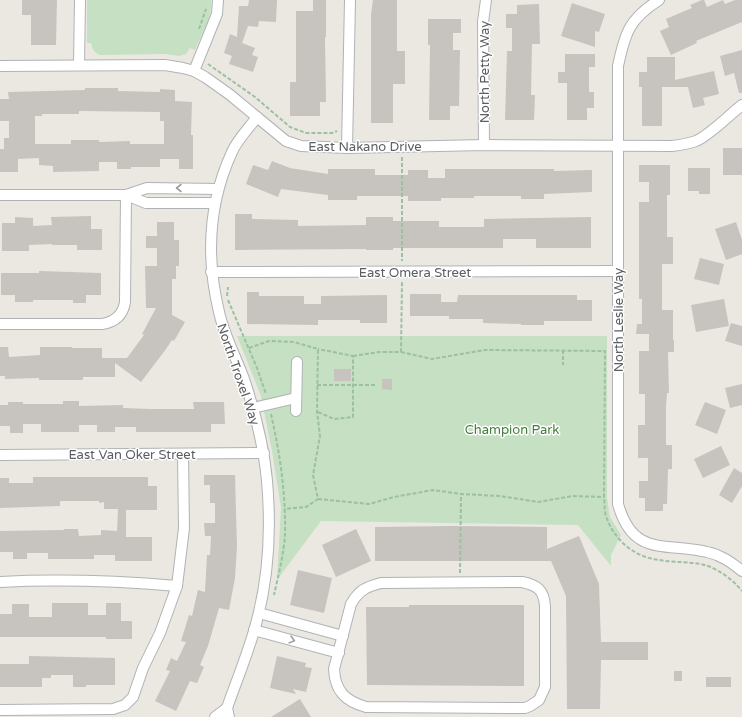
<svg xmlns="http://www.w3.org/2000/svg" width="742" height="717" font-family="'Varela Round',sans-serif">
	<style>
		.green { fill: #c5e0c2 }
		.building { fill: #c7c3bf; fill-rule: evenodd }
		.lines { fill: none; stroke-linecap: round; stroke-linejoin: round }
		.minor-casing { stroke: #b0b3b6; stroke-width: 12 }
		.path { stroke: #9cc0a2; stroke-width: 2; stroke-dasharray: 4 2; stroke-linecap: butt }
		.minor { stroke: #fff; stroke-width: 10 }
		.oneway { stroke: #9d9ea0 }
		.labels { text-anchor: middle; stroke-width: 3; stroke-linejoin: round; paint-order: stroke }
		.street-label { font-size: 13px; fill: #5b5e61; stroke: #fff }
		.park-label { font-size: 13px; fill: #437c3e; stroke: #fff }
	</style>
	<rect width="100%" height="100%" fill="#ebe8e2"/>
	<g class="green">
		<path d="M87,0H211C213,17 201,35 195,50L190,48L186,54L179,56L165,54L100,55C94,52 92,49 91,43H87Z"/>
		<path d="M237,336H607V498L610,517L621,535L611,555V566L578,525L321,521L277,580L281,508L272,451L261,396Z"/>
	</g>
	<g class="building">
		<path d="M22,0H57L56,45H31V15H22Z"/>
		<path d="M249,0H277L276,22L259,21L258,27L248,26L242,43L255,48L252,55L258,57L253,72L229,64L232,56L224,53L230,34L237,37L239,6H248Z"/>
		<path d="M313,0H326V37H325L326,102H320V116H290V82H296V11H313Z"/>
		<path d="M373,0H397V51H405V84H393V123H371V14Z"/>
		<path d="M702,0H704L707,7L723,0L725,4L735,0H742V22L696,41L697,43L671,55L660,31L669,27L666,19L692,8L690,5Z"/>
		<path d="M572,3L605,14L599,32L595,31V47L561,36Z"/>
		<path d="M539,4L540,44H532L531,95H535L534,120H505L507,51H512V28H506V14H517V5Z"/>
		<path d="M428,19H461V33H453V50H460L459,106H450V120H429L430,45H428Z"/>
		<path d="M742,50V93H739L734,73L725,76L720,56Z"/>
		<path d="M565,54H595V67H589V92H594V108H587V120H567V83H558V72H565Z"/>
		<path d="M647,57H675V80L714,71L719,94L703,98L705,105L693,108L688,87H662V126H642V87H639V72H647Z"/>
		<path d="M85,88H118V91L160,92V89L175,90V101L192,102L191,135H193V169H179V159H160V167H131V169H117V162H99V171L53,172V166L39,165V158L18,159V172H0V149H4V138H9V121H0V99H9L8,92L85,90ZM79,111L160,112V121H164V144H130V141L99,142V140H71V144H35V116H42V114H79Z"/>
		<rect x="723" y="148" width="19" height="27"/>
		<path d="M272,161L290,168L328,174V169H375V175H408V170H428V178H445V169H554V171L592,170V192L544,194V199H521V196H474V198H441V201H408V196H357V200H328V195L281,189L278,197L246,184L253,165L268,170Z"/>
		<path d="M639,165H670V195H667V237H673V264H662V310H673V340H674V352H668L669,393H667L666,406V445H672V469H668L667,504H663V511H645V498H639V481H648V458H638V425H645V394H639V351H649V334H636L637,324H642V299H639V202H649V182H639Z"/>
		<path d="M688,168H710V194H699V191H688Z"/>
		<path d="M235,214H252V219L298,220V226L366,225V217H393V221H439V227H484V219L591,217V248H536V239H503V248H393V250H366V249L235,250Z"/>
		<path d="M91,216V229H102V250H77V245H52V244L29,245V251H2V223H15V217L33,218V226L52,225L51,217Z"/>
		<path d="M157,222H174V240H179V266H176V279H172V315L185,322L174,341L172,340L166,349L141,382L115,363V377H83V380H39V378L5,379V376H0V347H8L9,357L40,355V347H72V348H102V358H127L144,335L142,334L156,308H146L145,266H157V248H146V236H157Z"/>
		<path d="M736,222L742,240V254L726,260L715,229Z"/>
		<path d="M700,258L724,264L719,285L694,279Z"/>
		<path d="M39,271L101,273V295H86V303H73V300H33V302H15V295H1V273H39Z"/>
		<path d="M247,292H259V296H304V304H321V296L387,295V323H360V320H318V325L247,324Z"/>
		<path d="M410,294H441V302H457L458,295H577V300H592V321H544V325H521V324L483,323V319H449V316H410Z"/>
		<path d="M724,299L729,326L696,332L691,305Z"/>
		<path d="M731,323L742,326V346L725,341Z"/>
		<rect x="334" y="369" width="17" height="12"/>
		<path d="M382,379H392V390L382,389Z"/>
		<path d="M742,384V405L730,408L725,388Z"/>
		<path d="M63,401H79V406L123,405V408L150,409H194L193,402H224L225,424H211V432H136V427H115V432H97V425H79V432H41V424H23V433H10V426H0V405H8V402H23V404H63Z"/>
		<path d="M705,402L726,410L717,434L695,425Z"/>
		<path d="M721,446L730,465L703,478L694,459Z"/>
		<path d="M734,468L742,473V486L732,503L719,495Z"/>
		<path d="M204,475H235L237,547L235,578L229,610L219,608L208,646L200,665L204,667L197,683L190,681L176,711L155,701L170,671L166,670L171,658L177,661L186,642L181,641L189,615L192,616L198,590L205,592L207,555H210L211,536H205L204,523H215V503H210V485H204Z"/>
		<path d="M33,477H148V486H157V510H126V537H152V561H115V555H94V559H48V553H27V559H13V552H0V531L64,530V529H78L79,536L101,535V530L117,531L118,509H104V502L99,503V501H60V506L0,508V478H9V483H33Z"/>
		<path d="M451,526L547,527V549L579,536L599,584L601,642H648V660H601L600,709H567L566,596L551,561H375V527Z"/>
		<path d="M356,529L371,561L336,577L322,545Z"/>
		<path d="M298,570L332,578L324,613L290,605Z"/>
		<path d="M52,603H88V615H106V603H121V621H132V639H106V637H0V614H12V604H29V617H52Z"/>
		<path d="M409,605H524V686L367,685L366,607H409Z"/>
		<path d="M29,656L115,658V685H86V687H73V675H51V678H42V687H0V664H29Z"/>
		<path d="M277,656L306,663L305,667L312,668L306,692L293,689L296,694L270,688Z"/>
		<rect x="674" y="671" width="8" height="10"/>
		<rect x="706" y="677" width="25" height="10"/>
		<path d="M300,699L311,717H271Z"/>
	</g>
	<g class="lines">
		<defs>
			<g id="minor">
				<path d="M659,0C629,19 625,33 618,66V504C633,558 666,542 707,552C721,555 731,562 742,571"/>
				<path d="M79,65L80,0"/>
				<path d="M0,66L165,65L183,68L194,71L205,77L229,94L286,141L301,146L347,148L484,145L672,146C680,145 688,144 696,141C710,135 729,115 742,105"/>
				<path d="M194,71L217,14L218,0"/>
				<path d="M484,145L483,22L486,0"/>
				<path d="M347,148L350,0"/>
				<path d="M0,195H126L125,302C123,315 115,322 102,324H0"/>
				<path d="M214,203H146L126,195L147,188L218,189"/>
				<path d="M211,272L618,271"/>
				<path d="M253,408L296,398"/>
				<path d="M296,411L297,362"/>
				<path d="M0,455L264,453"/>
				<path d="M0,582C59,579 118,581 177,586"/>
				<path d="M522,582C537,585 544,590 545,606V687L539,700L530,706L525,708L366,707C345,701 335,691 334,669L351,604C359,590 366,587 381,583Z"/>
				<path d="M259,613L343,636"/>
				<path d="M254,630L339,653"/>
				<path d="M227,708C237,679 250,649 257,620C269,575 271,527 267,481C264,447 255,412 244,379C236,357 224,335 219,312C206,258 208,204 232,152C237,140 249,128 257,117"/>
				<path d="M0,710L113,709L125,705L133,697L143,668L160,633L177,586L184,528L183,454"/>
				<path d="M215,717L227,708L229,717"/>
			</g>
		</defs>
		<use href="#minor" class="minor-casing"/>
		<g class="path">
			<path d="M199,29L206,9"/>
			<path d="M208,64L255,97L290,127L306,133H332L337,131"/>
			<path d="M402,157V261"/>
			<path d="M227,296L228,287"/>
			<path d="M228,300L257,368L266,394"/>
			<path d="M249,348L269,341L294,342L318,349L317,411L320,436L313,475L318,499L306,507L284,509"/>
			<path d="M563,350V365"/>
			<path d="M401,352L432,359L485,350L605,351L604,497C605,503 604,510 606,516C614,540 634,557 659,560C675,563 693,561 708,566C721,571 733,580 742,591"/>
			<path d="M353,356L379,352H401L402,282"/>
			<path d="M317,385H377"/>
			<path d="M318,412L334,419L353,417V356L318,349"/>
			<path d="M271,414C280,454 286,494 285,535C284,553 278,577 274,595"/>
			<path d="M318,499L369,504L394,497L433,490L461,494"/>
			<path d="M460,573L461,494L500,496L538,502L573,496L604,497"/>
		</g>
		<use href="#minor" class="minor"/>
	</g>
	<defs><path id="oneway-chevron" d="M-2-3.5L2.5 0L-2 3.5" fill="none" stroke-width="1.6" stroke-linecap="round" stroke-linejoin="round"/></defs>
	<g class="oneway">
		<use href="#oneway-chevron" transform="translate(179 188) rotate(-180)"/>
		<use href="#oneway-chevron" transform="translate(292 640) rotate(15)"/>
	</g>
	<g class="labels">
		<g class="street-label">
			<text transform="translate(484 72) rotate(-90)" y="5">North Petty Way</text>
			<text x="365" y="151">East Nakano Drive</text>
			<text x="415" y="277">East Omera Street</text>
			<text transform="translate(618 320) rotate(-90)" y="5">North Leslie Way</text>
			<text transform="translate(239 374) rotate(71)" y="5">North Troxel Way</text>
			<text x="132" y="459">East Van Oker Street</text>
		</g>
		<g class="park-label">
			<text x="512" y="434">Champion Park</text>
		</g>
	</g>
</svg>
